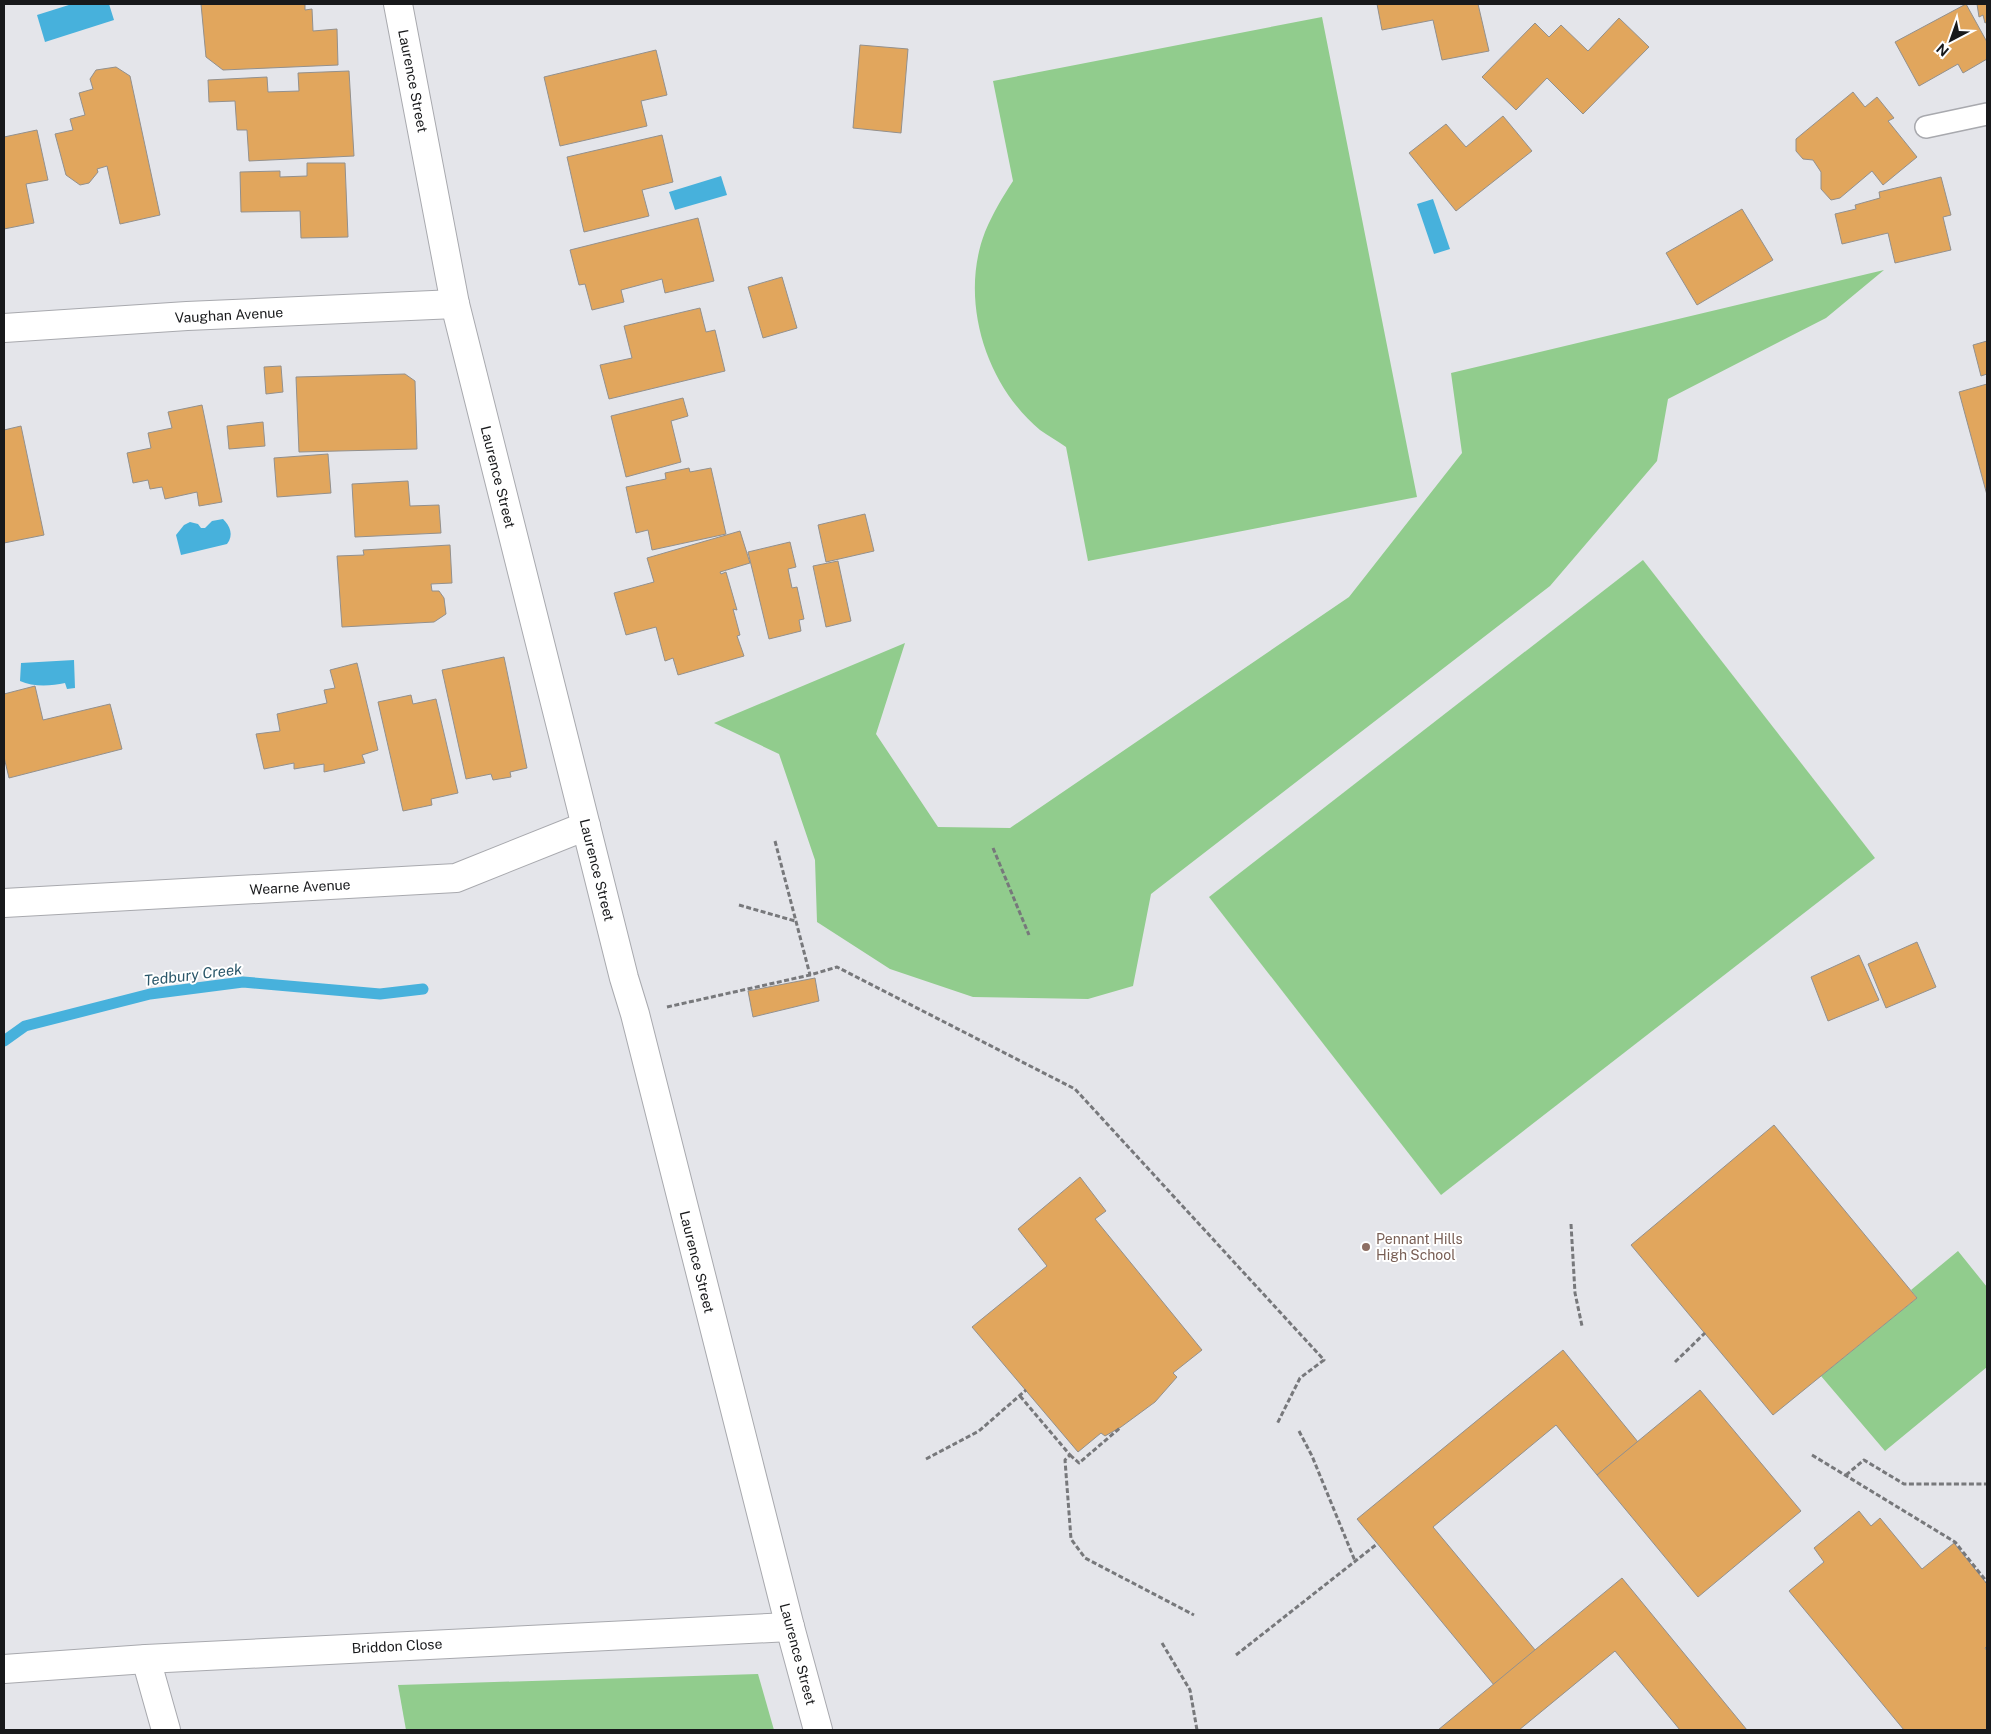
<svg xmlns="http://www.w3.org/2000/svg" width="1991" height="1734" font-family="'Public Sans',sans-serif">
	<style>
		.green { fill: #91cc8d }
		.water { fill: #47b1dc }
		.lines { fill: none; stroke-linecap: round; stroke-linejoin: round }
		.stream { stroke: #47b1dc; stroke-width: 11 }
		.building { fill: #e1a65d; stroke: #93908d }
		.lane-casing { stroke: #a8a9ae; stroke-width: 24 }
		.street-casing { stroke: #a8a9ae; stroke-width: 30 }
		.path { stroke: #77787b; stroke-width: 3; stroke-dasharray: 5 2.5; stroke-linecap: butt }
		.lane { stroke: #fff; stroke-width: 21 }
		.street { stroke: #fff; stroke-width: 28 }
		.education-dot { fill: #8d6e63; stroke: #fff; stroke-width: 2 }
		.labels { text-anchor: middle; stroke-width: 4; stroke-linejoin: round; paint-order: stroke }
		.street-label { font-size: 14px; fill: #18191b; stroke: #fff }
		.education-label { font-size: 14px; fill: #785e54; stroke: #fff; text-anchor: start }
		.water-label { font-size: 15px; font-style: italic; fill: #2b576a; stroke: #fff }
	</style>
	<rect width="100%" height="100%" fill="#e4e5ea"/>
	<g class="green">
		<path d="M1322,17L1417,497L1088,561L1066,447C1058,441 1048,436 1040,430C985,384 959,299 985,232C993,213 1002,198 1013,181L993,81Z"/>
		<path d="M1884,270L1826,318L1668,399L1657,461L1550,586L1151,894L1133,986L1088,999L973,997L890,969L817,922L815,860L779,754L714,723L905,643L876,734L938,827L1010,828L1349,597L1462,453L1451,373Z"/>
		<path d="M1643,560L1875,858L1441,1195L1209,897Z"/>
		<path d="M1958,1251L1987,1287V1367L1885,1451L1821,1376L1917,1298L1911,1290Z"/>
		<path d="M758,1674L774,1730H406L398,1685Z"/>
	</g>
	<g class="water">
		<path d="M72,4H109L114,20L45,42L37,15Z"/>
		<path d="M721,176L727,195L675,210L669,192Z"/>
		<path d="M1433,199L1450,249L1434,254L1417,204Z"/>
		<path d="M223,519C230,526 234,535 227,544L181,555L176,535L184,525L190,522L198,524L201,528H205L212,521Z"/>
		<path d="M74,660L75,688L67,689L65,683C51,686 33,687 20,681L21,663Z"/>
	</g>
	<g class="lines">
		<path class="stream" d="M4,1041L25,1026L150,994L243,982L380,994L423,989"/>
	</g>
	<g class="building">
		<path d="M201,4H305V10L312,9L313,31L337,29L338,65L223,70L206,57Z"/>
		<path d="M1377,4H1478L1489,51L1442,60L1433,20L1382,30Z"/>
		<path d="M1966,4L1987,42V59L1963,73L1958,64L1919,86L1895,42Z"/>
		<path d="M1977,4H1987V22L1985,23L1983,15L1979,17Z"/>
		<path d="M1619,18L1649,47L1583,114L1547,78L1516,110L1482,77L1535,23L1549,37L1561,25L1588,51Z"/>
		<path d="M860,45L908,49L901,133L853,128Z"/>
		<path d="M656,50L667,95L641,101L647,126L560,146L544,77Z"/>
		<path d="M116,67L130,76L160,215L120,224L107,166L97,169L98,172L89,183L80,185L66,175L55,134L73,130L70,119L85,115L79,93L93,89L90,79L96,70Z"/>
		<path d="M349,71L354,156L249,161L247,130H237L235,101L209,102L208,80L267,77L268,92L299,91L298,73Z"/>
		<path d="M1853,92L1865,107L1877,97L1894,118L1888,121L1917,157L1883,185L1872,171L1840,198L1831,200L1821,189V172L1813,160L1803,159L1796,151V139Z"/>
		<path d="M1503,116L1532,151L1456,211L1409,153L1446,124L1466,147Z"/>
		<path d="M37,130L48,180L26,184L34,223L4,229V137Z"/>
		<path d="M662,135L673,182L642,190L649,216L584,232L567,157Z"/>
		<path d="M307,163H345L348,237L301,238L300,211L241,212L240,172L280,171V177L307,176Z"/>
		<path d="M1941,177L1951,215L1943,217L1951,250L1895,263L1888,233L1842,244L1835,214L1856,209L1855,205L1880,198L1879,192Z"/>
		<path d="M1742,209L1773,260L1697,305L1666,253Z"/>
		<path d="M698,218L714,281L665,293L662,279L621,290L624,302L592,310L585,284L579,285L570,250Z"/>
		<path d="M782,277L797,328L763,338L748,287Z"/>
		<path d="M700,308L706,332L715,330L725,371L609,399L600,365L632,358L624,326Z"/>
		<path d="M1987,341V374L1981,376L1973,345Z"/>
		<path d="M281,366L283,392L266,394L264,367Z"/>
		<path d="M405,374L415,381L417,449L299,452L296,377Z"/>
		<path d="M1987,384V495L1959,392Z"/>
		<path d="M683,398L688,416L671,421L681,462L626,477L611,416Z"/>
		<path d="M202,405L222,502L199,506L197,492L165,499L162,487L150,489L148,480L133,483L127,453L151,448L148,433L172,428L168,412Z"/>
		<path d="M263,422L265,446L229,449L227,426Z"/>
		<path d="M21,426L44,535L4,543V430Z"/>
		<path d="M328,454L331,493L277,497L274,458Z"/>
		<path d="M689,468L690,472L711,468L726,534L652,550L648,530L636,533L626,487L666,479L665,473Z"/>
		<path d="M408,481L410,506L439,505L441,533L355,537L352,484Z"/>
		<path d="M865,514L874,551L826,562L818,525Z"/>
		<path d="M740,531L750,563L720,572L721,574L726,572L737,610L733,609L740,635L737,636L744,656L678,675L673,658L665,661L656,627L626,635L614,593L654,582L647,558Z"/>
		<path d="M790,542L796,567L788,569L792,588L797,587L804,619L799,620L801,631L769,639L748,552Z"/>
		<path d="M450,545L452,583L431,584L432,591H439L444,598L446,614L434,622L342,627L337,556L364,555L363,550Z"/>
		<path d="M838,561L851,621L826,627L813,566Z"/>
		<path d="M504,657L527,768L510,772L511,777L493,780L491,774L466,779L442,670Z"/>
		<path d="M357,663L378,750L362,755L365,763L324,772V764L294,769V763L264,769L256,734L280,731L277,714L327,703L324,690L335,688L330,670Z"/>
		<path d="M35,686L43,720L110,704L122,749L9,778L4,757V694Z"/>
		<path d="M411,695L413,704L436,699L458,793L431,799L432,805L403,811L378,702Z"/>
		<path d="M1917,942L1936,987L1886,1008L1868,964Z"/>
		<path d="M1859,955L1879,1000L1828,1021L1811,977Z"/>
		<path d="M815,978L819,1001L753,1017L748,991Z"/>
		<path d="M1774,1125L1917,1298L1773,1415L1631,1245Z"/>
		<path d="M1080,1177L1106,1211L1095,1219L1202,1350L1173,1373L1177,1377L1155,1402L1121,1427L1105,1436L1101,1433L1078,1452L972,1327L1047,1266L1018,1229Z"/>
		<path d="M1563,1350L1638,1442L1597,1475L1556,1425L1433,1527L1536,1651L1494,1685L1357,1519Z"/>
		<path d="M1700,1390L1801,1511L1698,1597L1597,1475Z"/>
		<path d="M1859,1511L1871,1526L1880,1518L1922,1569L1954,1543L1987,1584V1646L1985,1648L1987,1651V1730H1904L1789,1591L1824,1562L1814,1548Z"/>
		<path d="M1622,1578L1747,1730H1680L1615,1651L1519,1730H1438Z"/>
	</g>
	<g class="lines">
		<defs>
			<path id="lane" d="M1926,127L1987,114"/>
			<g id="street">
				<path d="M398,4L455,304L624,978L635,1014L790,1627L818,1730"/>
				<path d="M4,328L187,316L455,304"/>
				<path d="M4,903L456,878L586,826"/>
				<path d="M146,1659L166,1730"/>
				<path d="M4,1669L146,1659L790,1627"/>
			</g>
		</defs>
		<use href="#lane" class="lane-casing"/>
		<use href="#street" class="street-casing"/>
		<g class="path">
			<path d="M775,841L810,975"/>
			<path d="M993,848L1029,935"/>
			<path d="M739,905L795,921"/>
			<path d="M667,1007L810,975L837,967L1075,1089L1324,1360L1300,1378L1277,1424"/>
			<path d="M1571,1224L1575,1293L1582,1326"/>
			<path d="M1675,1362L1705,1333"/>
			<path d="M1020,1396L1070,1455L1065,1460L1071,1539L1085,1558L1194,1615"/>
			<path d="M1299,1431L1312,1456L1355,1561"/>
			<path d="M1070,1455L1079,1463L1121,1427"/>
			<path d="M1812,1455L1955,1542L1987,1582"/>
			<path d="M926,1459L979,1431L1026,1390"/>
			<path d="M1846,1475L1864,1460L1904,1484H1987"/>
			<path d="M1162,1643L1190,1690L1197,1730"/>
			<path d="M1236,1655L1377,1544"/>
		</g>
		<use href="#lane" class="lane"/>
		<use href="#street" class="street"/>
	</g>
	<circle class="education-dot" cx="1366" cy="1247" r="5"/>
	<g class="labels">
		<g class="street-label">
			<text transform="translate(413 81) rotate(79)" y="5">Laurence Street</text>
			<text transform="translate(229 315) rotate(-3)" y="5">Vaughan Avenue</text>
			<text transform="translate(498 477) rotate(76)" y="5">Laurence Street</text>
			<text transform="translate(597 870) rotate(76)" y="5">Laurence Street</text>
			<text transform="translate(300 887) rotate(-3)" y="5">Wearne Avenue</text>
			<text transform="translate(697 1262) rotate(76)" y="5">Laurence Street</text>
			<text transform="translate(397 1646) rotate(-3)" y="5">Briddon Close</text>
			<text transform="translate(798 1654) rotate(75)" y="5">Laurence Street</text>
		</g>
		<g class="education-label">
			<text x="1376" y="1244">Pennant Hills<tspan x="1376" dy="16">High School</tspan></text>
		</g>
		<g class="water-label">
			<text transform="translate(193 975) rotate(-7)" y="5">Tedbury Creek</text>
		</g>
	</g>
	<rect width="1991" height="1734" fill="none" stroke="#18191b" stroke-width="10"/>
	<g transform="translate(1951 40) rotate(221)" stroke="#ffffff" stroke-width="4" paint-order="stroke">
	<path d="M0-4L9 19L0 12L-9 19Z" fill="#18191b"/>
	<text y="-8" font-size="14" font-weight="bold" text-anchor="middle" fill="#18191b">N</text>
	</g>
</svg>
